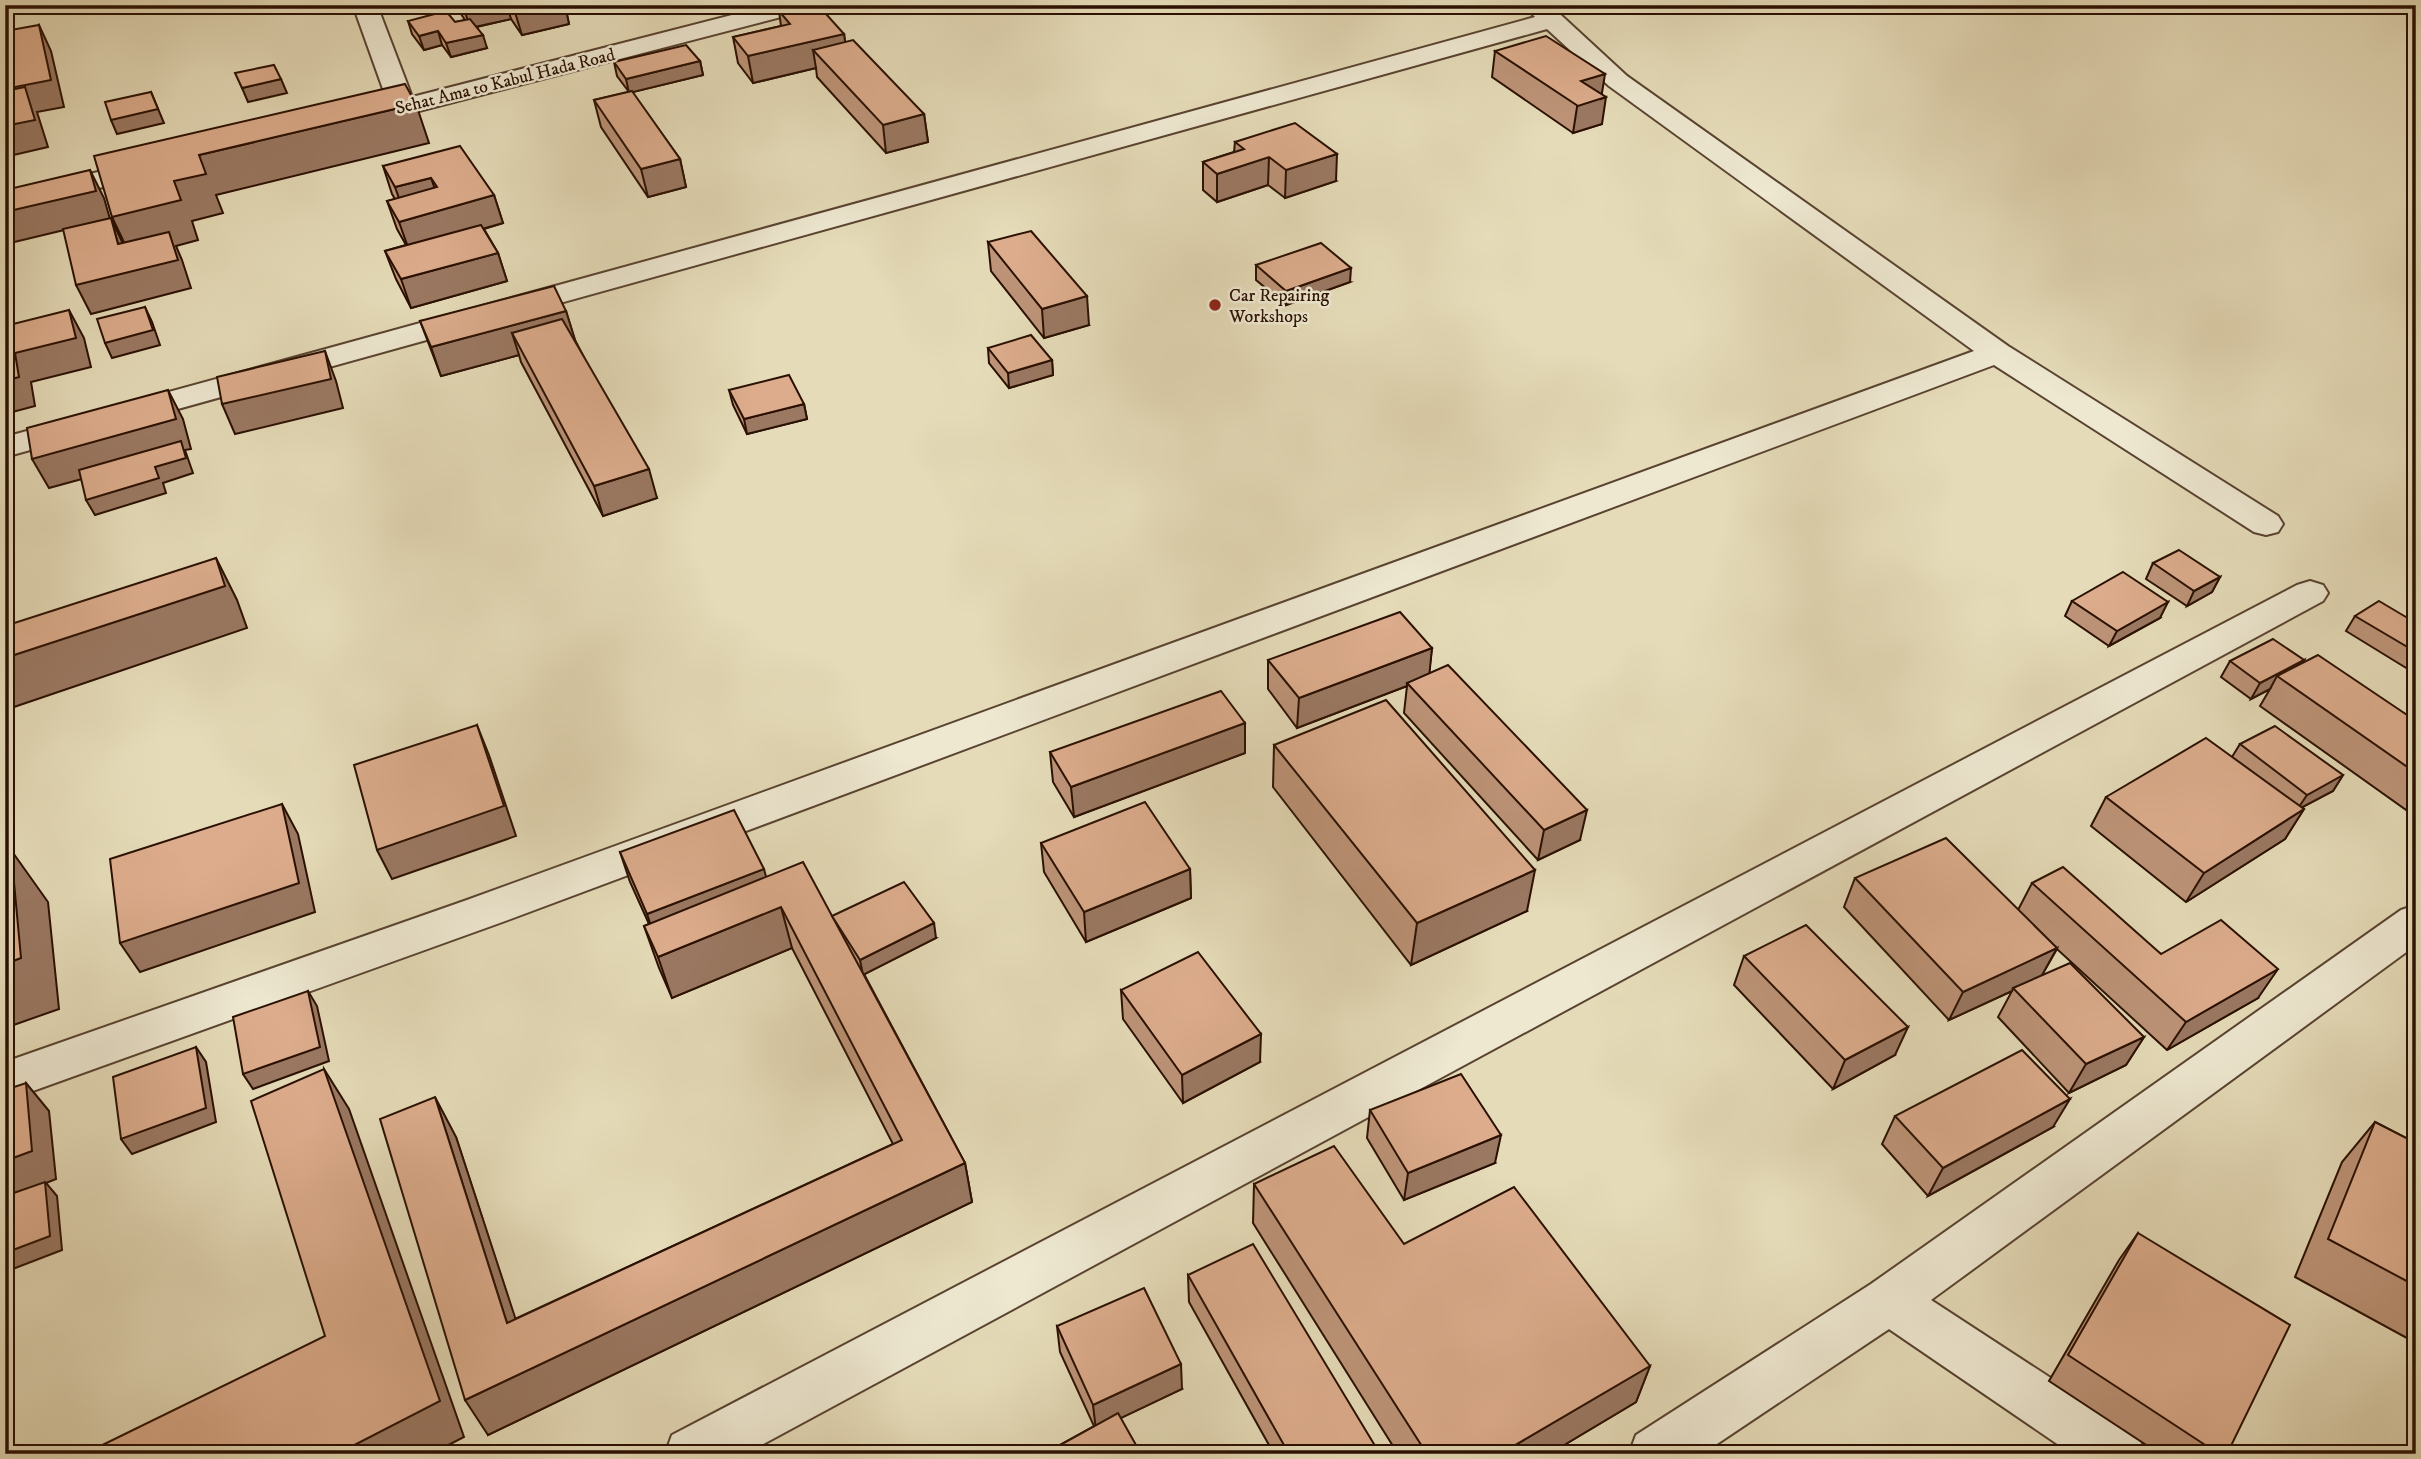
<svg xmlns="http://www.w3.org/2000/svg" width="2421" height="1459" font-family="'IM FELL DW Pica',serif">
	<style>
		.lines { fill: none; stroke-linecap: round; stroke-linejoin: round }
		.minor-casing { stroke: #594330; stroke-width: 4 }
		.minor { fill: #eee8d1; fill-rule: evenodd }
		.wall { fill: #bd9478; stroke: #2a1002; stroke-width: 2 }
		.shaded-wall { fill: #9a7862; stroke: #2a1002; stroke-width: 2 }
		.building { fill: #dcac8c; stroke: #2a1002; stroke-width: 2 }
		.poi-dot { fill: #8f2418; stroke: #eee8d1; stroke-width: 2.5 }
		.labels { text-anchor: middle; stroke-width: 5; stroke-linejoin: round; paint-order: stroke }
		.far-street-label { font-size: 18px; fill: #2a1002; stroke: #eee8d1 }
		.far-poi-label { font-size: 18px; fill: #2a1002; stroke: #eee8d1; text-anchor: start }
	</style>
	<rect width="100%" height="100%" fill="#e5dbb8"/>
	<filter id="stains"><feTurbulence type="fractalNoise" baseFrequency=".00286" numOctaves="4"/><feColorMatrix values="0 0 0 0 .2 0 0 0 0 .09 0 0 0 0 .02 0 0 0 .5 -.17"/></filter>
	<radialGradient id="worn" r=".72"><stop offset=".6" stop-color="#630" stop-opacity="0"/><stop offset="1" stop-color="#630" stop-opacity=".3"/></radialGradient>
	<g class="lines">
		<defs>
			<g id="minor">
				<path d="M353,5H377L412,97L771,5H812L808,10L365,125L356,123L352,117L356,111L388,103Z"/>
				<path d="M1524,5H1550L1627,76L2008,346L2278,516L2283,524L2278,532L2266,535L2254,532L1994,365L497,924L5,1101V1062L467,900L1974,351L1609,86L1547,29L5,457V437L1535,17Z"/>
				<path d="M153,159L163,161L167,167L163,173L5,210V194Z"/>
				<path d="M2310,581L2323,585L2328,593L2323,601L745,1454H665L672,1435L2297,585Z"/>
				<path d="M2416,905V945L1931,1300L2138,1435L2145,1454H2072L1889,1329L1702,1454H1629L1636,1435L1871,1284L2401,910Z"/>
			</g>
		</defs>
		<use href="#minor" class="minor-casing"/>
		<use href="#minor" class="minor"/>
	</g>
	<g class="wall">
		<path d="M455,5H565L569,24L522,35L511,19L477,27L487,48L451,57L442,45L424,50L412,34L408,21L455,22L465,20Z"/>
		<path d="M779,11L844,34L845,42L924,114L928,142L886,153L817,77L816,68L753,83L738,63L733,37L781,26Z"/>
		<path d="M1495,51L1602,95V124L1573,133L1492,77Z"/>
		<path d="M700,61L703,75L632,92L680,159L686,187L648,197L601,127L594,100L629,92L617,76L614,62Z"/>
		<path d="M1235,142L1336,181L1285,198L1268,185L1217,202L1203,190V162L1234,152Z"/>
		<path d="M383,166L494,195L503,223L484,229L498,253L507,281L411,308L396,279L385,251L406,245L397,229L387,201L395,199L392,194Z"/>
		<path d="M988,242L1089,325L1044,338L991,271Z"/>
		<path d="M1256,265L1350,282L1286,305L1256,280Z"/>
		<path d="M566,311L575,340L657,498L603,516L521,362L519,355L441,376L420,321Z"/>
		<path d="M988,348L1052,360L1053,375L1009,388L989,363Z"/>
		<path d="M729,390L804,404L807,419L747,434L733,405Z"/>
		<path d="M2153,563L2220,577L2212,592L2187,606L2146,579Z"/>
		<path d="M2072,601L2160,618L2109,646L2065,616Z"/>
		<path d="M2355,616L2416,623V674L2346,631Z"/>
		<path d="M1432,648L1429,673L1580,840L1538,860L1404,713L1407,686L1297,728L1268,689V660Z"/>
		<path d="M2304,660L2302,663L2416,721V817L2260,706L2270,689L2251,699L2221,677L2230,661Z"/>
		<path d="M2240,744L2343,775L2333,791L2302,807L2304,809L2285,839L2186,902L2091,826L2106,797L2232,757Z"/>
		<path d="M1274,745L1527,911L1411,965L1273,787Z"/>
		<path d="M1050,752L1245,753L1074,817L1053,782Z"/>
		<path d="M1041,843L1190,869L1191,898L1086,942L1044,872Z"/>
		<path d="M620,852L766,877L832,916L936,938L864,974L965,1163L972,1202L488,1435L456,1137L515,1319L893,1144L792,948L672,998L659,968L644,926L649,924L630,882Z"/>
		<path d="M1855,878L2018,910L2032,883L2161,954L2258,998L2167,1050L2057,949L2042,975L2144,1037L2126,1065L2069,1093L1998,1017L2012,991L1949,1020L1844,907Z"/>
		<path d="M1744,956L1895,1055L1833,1089L1734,985Z"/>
		<path d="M1121,990L1260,1062L1183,1103L1123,1019Z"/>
		<path d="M1370,1110L1495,1163L1404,1200L1367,1138Z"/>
		<path d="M1895,1116L2053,1127L1928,1196L1882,1144Z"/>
		<path d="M2375,1122L2416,1143V1343L2295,1277L2342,1162Z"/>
		<path d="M1254,1184L1404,1244L1650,1366L1636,1402L1549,1454H1398L1253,1223Z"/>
		<path d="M2138,1233L2227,1454H2160L2049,1381L2119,1260Z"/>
		<path d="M1188,1275L1380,1454H1274L1189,1302Z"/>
		<path d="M1057,1326L1182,1389L1120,1418L1141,1454H1052L1051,1450L1094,1426L1060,1352Z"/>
	</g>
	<g class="shaded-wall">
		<path d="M426,5H447L427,10Z"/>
		<path d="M463,5H507L511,19L470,28Z"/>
		<path d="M530,5H565L569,24L522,35L514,9Z"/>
		<path d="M39,25L51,51L64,107L37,112L48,147L5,157V89Z"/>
		<path d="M438,31L442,45L424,50L419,36Z"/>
		<path d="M844,34L848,61L813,50L816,68L753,83L748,56Z"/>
		<path d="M483,35L487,48L451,57L446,43Z"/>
		<path d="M700,61L703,75L629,93L626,79Z"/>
		<path d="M1605,74L1601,99L1606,97L1602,124L1573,133L1581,81Z"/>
		<path d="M281,79L287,93L248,102L242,88Z"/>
		<path d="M151,92L164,123L117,134L111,120Z"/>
		<path d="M416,104L429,143L216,195L223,213L192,221L198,240L176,246L182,260L191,288L91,314L76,285L118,244L111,218L124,246L131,257L112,217L174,181L199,155Z"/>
		<path d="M924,114L928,142L886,153L883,125Z"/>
		<path d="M1337,154L1336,181L1285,198L1286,170Z"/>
		<path d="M1269,157L1268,185L1217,202V174Z"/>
		<path d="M680,159L686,187L648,197L641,169Z"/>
		<path d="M90,170L104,198L110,219L6,244L14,285L5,287V212Z"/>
		<path d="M431,178L441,206L405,215L395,187Z"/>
		<path d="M494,195L503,223L409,250L399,222Z"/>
		<path d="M498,253L507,281L411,308L401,279Z"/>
		<path d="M1351,268L1350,282L1286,305V291Z"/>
		<path d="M1087,296L1089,325L1044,338L1042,309Z"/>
		<path d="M145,307L152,322L160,345L112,358L105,343Z"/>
		<path d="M69,310L84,338L91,367L31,382L35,406L5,414V381L15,353Z"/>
		<path d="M566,311L575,340L512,333L519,355L441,376L431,347Z"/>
		<path d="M325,351L336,381L343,408L235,434L222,404Z"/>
		<path d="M1052,360L1053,375L1009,388L1008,373Z"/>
		<path d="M168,390L183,419L191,449L185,450L193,473L163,483L166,493L95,515L86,500L155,467L184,451L49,488L32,459Z"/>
		<path d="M804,404L807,419L747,434L744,419Z"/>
		<path d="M649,469L657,498L603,516L594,486Z"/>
		<path d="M216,558L237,600L247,628L5,710V658Z"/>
		<path d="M2220,577L2212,592L2187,606L2194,591Z"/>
		<path d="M2168,602L2160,618L2109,646L2117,631Z"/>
		<path d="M1432,648L1429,678L1407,683V686L1297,728L1299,698Z"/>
		<path d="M2304,660L2295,676H2277L2270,689L2251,699L2260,683Z"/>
		<path d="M1245,723V753L1074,817L1071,787Z"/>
		<path d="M477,725L489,755L516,836L392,879L377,850Z"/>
		<path d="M2343,775L2333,791L2297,810L2307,795Z"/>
		<path d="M282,804L298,834L315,912L140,972L120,943Z"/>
		<path d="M2304,809L2285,839L2186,902L2204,873Z"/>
		<path d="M1587,810L1580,840L1538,860L1544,830Z"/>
		<path d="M11,850L48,902L59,1009L5,1028V964Z"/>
		<path d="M764,869L772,899L657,944L647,914Z"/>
		<path d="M1190,869L1191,898L1086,942L1084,912Z"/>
		<path d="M1535,870L1527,911L1411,965L1417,923Z"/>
		<path d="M781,907L792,948L672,998L658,957Z"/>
		<path d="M934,923L936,938L863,975L860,960Z"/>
		<path d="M2057,948L2041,977L2013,988L2012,991L1949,1020L1963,992Z"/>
		<path d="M2278,969L2258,998L2167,1050L2186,1022Z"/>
		<path d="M308,991L317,1006L329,1061L253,1089L243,1074Z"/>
		<path d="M1908,1027L1895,1055L1833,1089L1845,1060Z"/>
		<path d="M1261,1034L1260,1062L1183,1103L1182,1075Z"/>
		<path d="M2144,1037L2126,1065L2069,1093L2086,1064Z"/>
		<path d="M196,1047L206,1062L216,1122L132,1154L121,1139Z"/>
		<path d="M324,1069L349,1109L464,1437L431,1454H337Z"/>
		<path d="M26,1083L49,1111L56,1179L46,1183L57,1196L62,1250L5,1272V1161Z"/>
		<path d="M435,1097L456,1137L529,1360L507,1323Z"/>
		<path d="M2070,1099L2053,1127L1928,1196L1943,1168Z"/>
		<path d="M1501,1135L1495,1163L1404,1200L1408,1173Z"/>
		<path d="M965,1163L972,1202L488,1435L465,1400Z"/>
		<path d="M1181,1364L1182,1389L1096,1430L1093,1405Z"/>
		<path d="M1650,1366L1636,1402L1549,1454H1500Z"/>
	</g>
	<g class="building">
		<path d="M512,5H530L514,9Z"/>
		<path d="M803,5H818L844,34L748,56L733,37L790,24L779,11Z"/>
		<path d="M446,11L455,22L470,19L483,35L446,43L438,31L419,36L408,21Z"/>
		<path d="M39,25L51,80L5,89V31Z"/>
		<path d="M1546,36L1605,74L1581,81L1606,97L1578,106L1495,51Z"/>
		<path d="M853,40L924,114L883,125L813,50Z"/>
		<path d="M686,45L700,61L626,79L614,62Z"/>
		<path d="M274,65L281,79L242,88L235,73Z"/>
		<path d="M405,84L416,104L199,155L206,174L174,181L181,200L112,217L94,156Z"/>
		<path d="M25,87L35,120L5,126V91Z"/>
		<path d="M632,91L680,159L641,169L594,100Z"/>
		<path d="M151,92L158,109L111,120L105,102Z"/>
		<path d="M1295,123L1337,154L1286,170L1269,157L1217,174L1203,162L1244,149L1235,142Z"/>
		<path d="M460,146L494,195L399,222L387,201L437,187L431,178L395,187L383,166Z"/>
		<path d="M90,170L96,191L5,212V190Z"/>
		<path d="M111,218L118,244L169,232L178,260L76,285L63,229Z"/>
		<path d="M481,225L498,253L401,279L385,251Z"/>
		<path d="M1031,231L1087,296L1042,309L988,242Z"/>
		<path d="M1321,243L1351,268L1286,291L1256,265Z"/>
		<path d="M554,286L566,311L431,347L420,321Z"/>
		<path d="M145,307L153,330L105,343L97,319Z"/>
		<path d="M69,310L76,338L15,353L19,377L5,381V326Z"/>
		<path d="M562,319L649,469L594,486L512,333Z"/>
		<path d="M1031,335L1052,360L1008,373L988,348Z"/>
		<path d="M325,351L331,379L222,404L217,377Z"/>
		<path d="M789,375L804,404L744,419L729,390Z"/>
		<path d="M168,390L176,419L32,459L27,428Z"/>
		<path d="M181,441L186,458L155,467L159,478L86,500L79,470Z"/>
		<path d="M2179,550L2220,577L2194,591L2153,563Z"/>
		<path d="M216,558L225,586L5,658V626Z"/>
		<path d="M2123,572L2168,602L2117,631L2072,601Z"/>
		<path d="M2379,601L2416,623V652L2355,616Z"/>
		<path d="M1400,612L1432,648L1299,698L1268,660Z"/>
		<path d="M2273,639L2304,660L2260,683L2230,661Z"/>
		<path d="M2318,655L2416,721V773L2277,676Z"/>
		<path d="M1448,665L1587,810L1544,830L1407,683Z"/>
		<path d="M1221,691L1245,723L1071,787L1050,752Z"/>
		<path d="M1386,700L1535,870L1417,923L1274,745Z"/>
		<path d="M477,725L504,806L377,850L354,765Z"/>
		<path d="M2275,726L2343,775L2307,795L2240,744Z"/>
		<path d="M2206,738L2304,809L2204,873L2106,797Z"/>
		<path d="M1145,802L1190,869L1084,912L1041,843Z"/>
		<path d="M282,804L299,883L120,943L110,859Z"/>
		<path d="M734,810L764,869L647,914L620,852Z"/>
		<path d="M1946,838L2057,948L1963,992L1855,878Z"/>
		<path d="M11,850L21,958L5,964V852Z"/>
		<path d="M803,862L965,1163L465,1400L380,1119L435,1097L507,1323L902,1140L781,907L658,957L644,926Z"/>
		<path d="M2063,867L2161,954L2221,920L2278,969L2186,1022L2032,883Z"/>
		<path d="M904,882L934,923L860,960L832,916Z"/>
		<path d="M1806,925L1908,1027L1845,1060L1744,956Z"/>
		<path d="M1198,952L1261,1034L1182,1075L1121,990Z"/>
		<path d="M2070,963L2144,1037L2086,1064L2013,988Z"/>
		<path d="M308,991L320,1047L243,1074L233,1017Z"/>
		<path d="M196,1047L206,1108L121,1139L113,1077Z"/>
		<path d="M2022,1050L2070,1099L1943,1168L1895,1116Z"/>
		<path d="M324,1069L440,1401L337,1454H84L325,1336L251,1101Z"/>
		<path d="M1461,1074L1501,1135L1408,1173L1370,1110Z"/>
		<path d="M26,1083L32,1151L5,1161V1090Z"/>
		<path d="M2375,1122L2416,1143V1286L2328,1239Z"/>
		<path d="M1334,1146L1404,1244L1514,1187L1650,1366L1500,1454H1427L1254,1184Z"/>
		<path d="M45,1182L50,1236L5,1253V1196Z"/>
		<path d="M2138,1233L2290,1325L2227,1454H2219L2068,1355Z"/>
		<path d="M1253,1244L1380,1454H1289L1188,1275Z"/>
		<path d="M1144,1288L1181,1364L1093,1405L1057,1326Z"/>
		<path d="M1118,1413L1141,1454H1053L1051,1450Z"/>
	</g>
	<circle class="poi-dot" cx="1215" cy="305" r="7"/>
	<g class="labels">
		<g class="far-street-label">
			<text transform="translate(505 81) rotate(-14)" y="6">Sehat Ama to Kabul Hada Road</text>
		</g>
		<g class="far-poi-label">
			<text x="1229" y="301">Car Repairing<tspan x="1229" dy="21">Workshops</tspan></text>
		</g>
	</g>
	<rect width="2421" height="1459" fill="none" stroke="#e5dbb8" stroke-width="28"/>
	<rect x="7" y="7" width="2407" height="1445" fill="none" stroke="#2a1002" stroke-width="3.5"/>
	<rect x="14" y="14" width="2393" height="1431" fill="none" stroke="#2a1002" stroke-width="2"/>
	<rect width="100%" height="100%" filter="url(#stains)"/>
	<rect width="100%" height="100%" fill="url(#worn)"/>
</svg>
